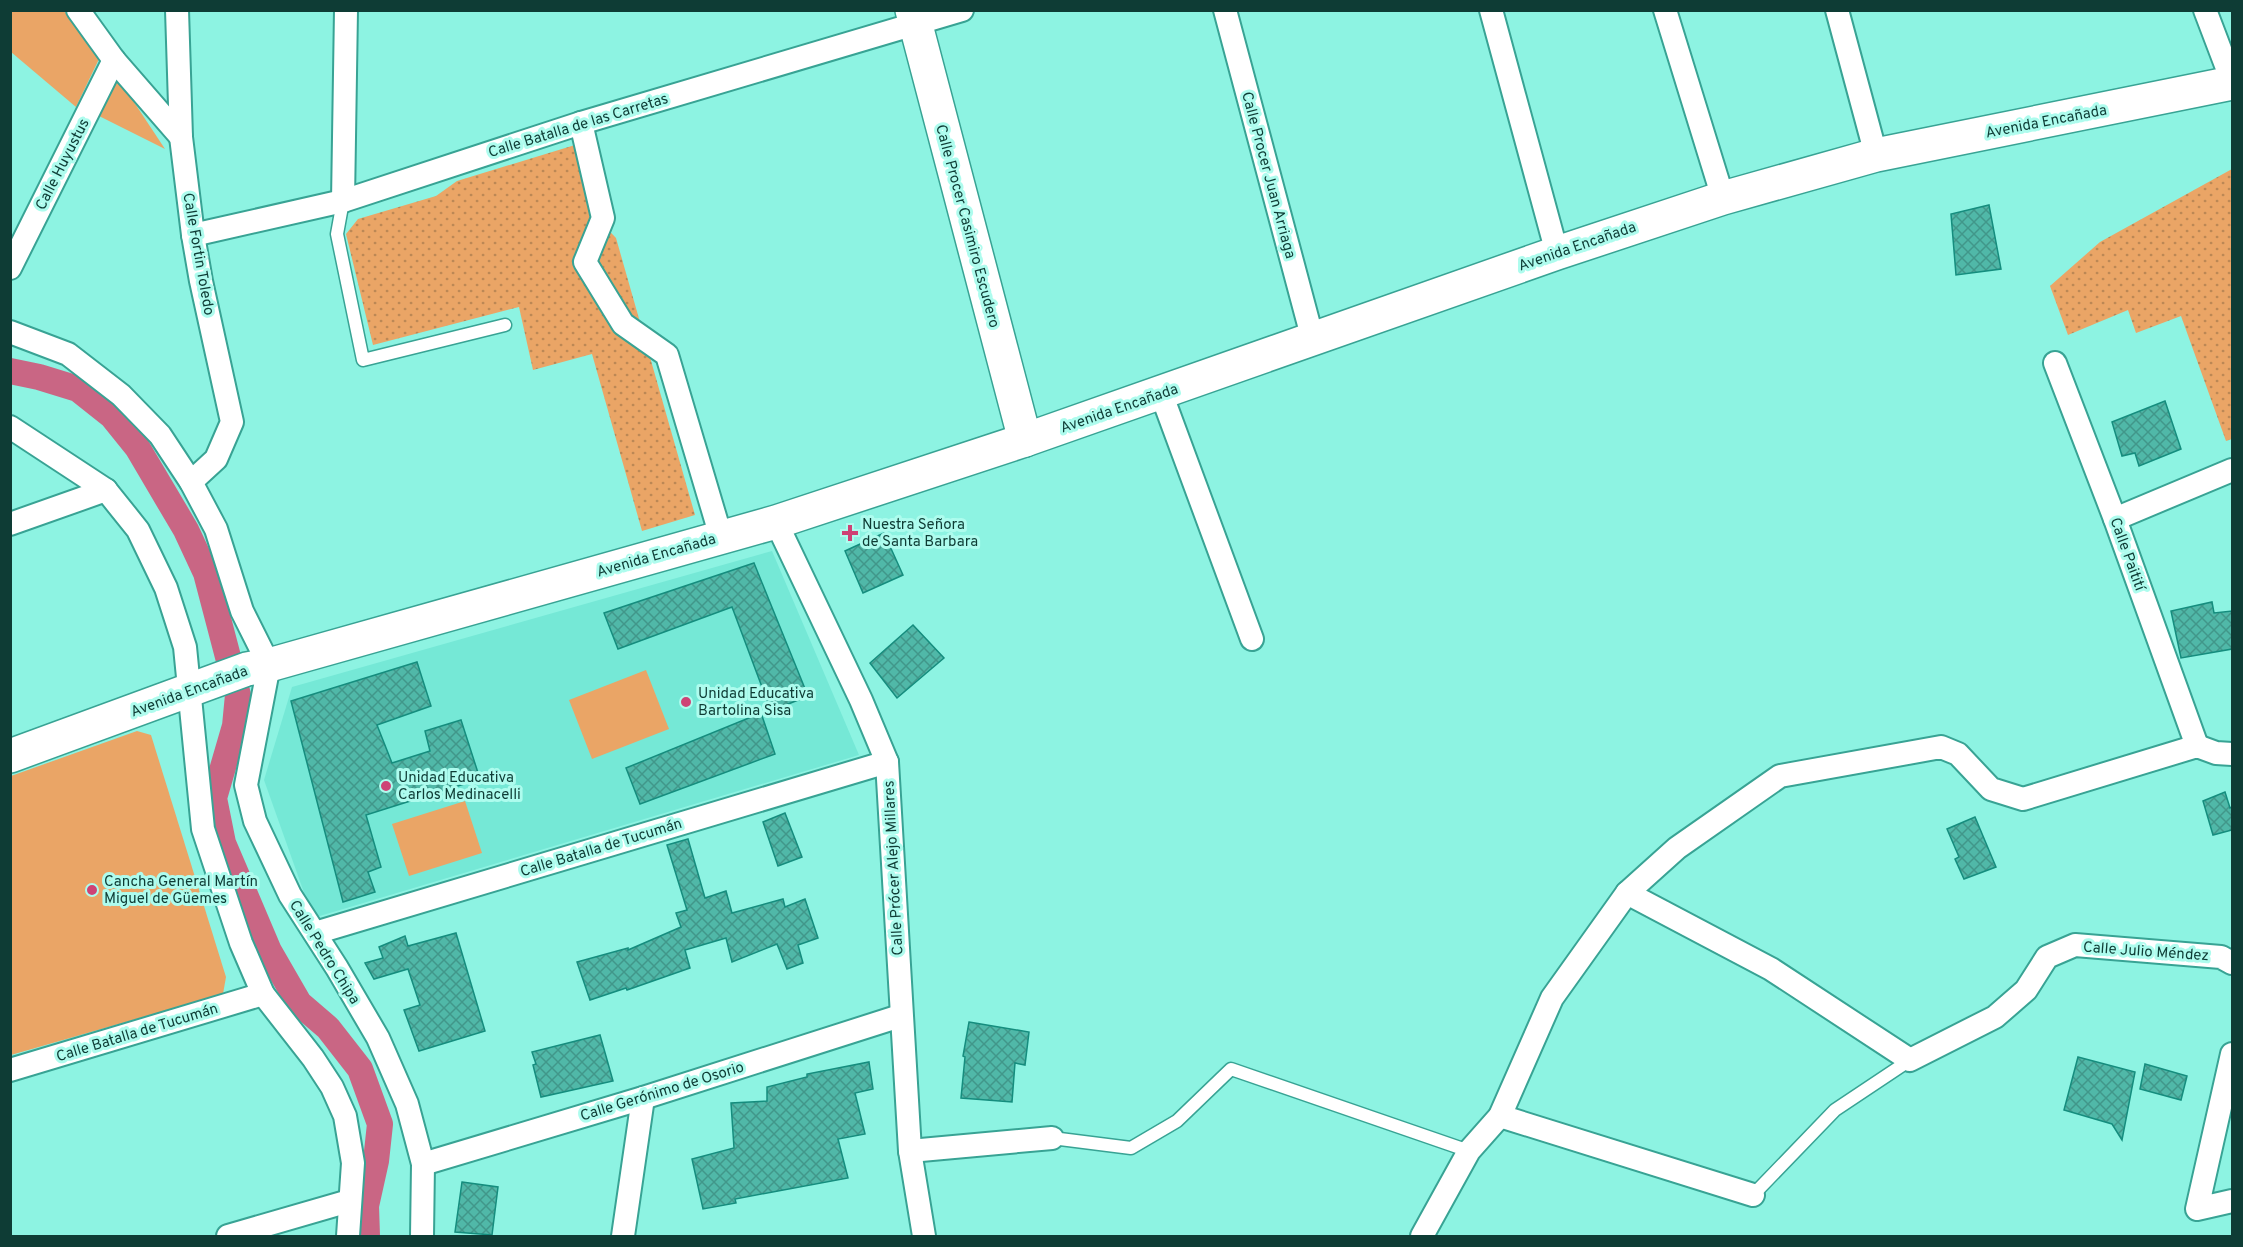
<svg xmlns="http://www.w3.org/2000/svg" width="2243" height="1247" font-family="Overpass,sans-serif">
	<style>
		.built { fill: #75e8d6 }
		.grass { fill: #eaa566 }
		.park { fill: url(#park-dots) }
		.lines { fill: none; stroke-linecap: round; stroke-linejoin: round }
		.canal { stroke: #c96684; stroke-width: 26 }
		.building { fill: url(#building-cross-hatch); stroke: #158d7e; stroke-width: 1.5 }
		.service-casing { stroke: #38a394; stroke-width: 15 }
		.minor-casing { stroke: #38a394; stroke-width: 26 }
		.secondary-casing { stroke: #38a394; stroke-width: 36 }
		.service { stroke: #fff; stroke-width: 12 }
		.minor { stroke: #fff; stroke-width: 22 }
		.secondary { stroke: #fff; stroke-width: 33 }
		.poi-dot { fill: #ce4275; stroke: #aefcee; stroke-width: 2 }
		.labels { text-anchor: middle; stroke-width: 6; stroke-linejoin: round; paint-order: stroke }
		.street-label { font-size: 15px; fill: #0e3c35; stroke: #aefcee }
		.poi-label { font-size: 15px; fill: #0e3c35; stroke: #aefcee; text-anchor: start }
	</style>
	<defs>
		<pattern id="park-dots" width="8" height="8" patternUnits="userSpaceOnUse" patternTransform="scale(1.5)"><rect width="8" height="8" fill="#eaa566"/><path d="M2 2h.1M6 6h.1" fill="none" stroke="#bc8855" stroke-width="1.8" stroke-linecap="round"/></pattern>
		<pattern id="building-cross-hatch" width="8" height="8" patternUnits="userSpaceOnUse" patternTransform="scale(1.5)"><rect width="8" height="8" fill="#50b8a8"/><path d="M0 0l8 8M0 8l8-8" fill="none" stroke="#41978a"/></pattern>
	</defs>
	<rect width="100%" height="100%" fill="#8df3e2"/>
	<path class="built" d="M772,551L859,755L313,918L264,780L292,687Z"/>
	<g class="grass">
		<path d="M11,11H63L69,15L99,59L76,107L11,52Z"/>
		<path d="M118,78L165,149L99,116Z"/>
		<path d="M646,670L669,729L592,759L569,700Z"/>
		<path d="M137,731L151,735L226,977L223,994L11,1055V776Z"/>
		<path d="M465,801L482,853L409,876L392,824Z"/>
	</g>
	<g class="park">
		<path d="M575,145L595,216L616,238L695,515L642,531L592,354L533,370L519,307L373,345L346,234L358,219L436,196L457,181Z"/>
		<path d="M2232,169V439L2226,441L2181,316L2136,333L2128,310L2068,335L2050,286L2100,242Z"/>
	</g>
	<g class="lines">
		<path class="canal" d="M10,371L39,377L78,389L112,416L137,447L186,530L206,573L238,695L235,726L214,798L223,843L269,951L299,1003L328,1028L360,1069L380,1124L376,1161L366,1206L367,1236"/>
	</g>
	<g class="building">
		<path d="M1989,205L2001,269L1956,275L1951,214Z"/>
		<path d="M2165,401L2181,449L2139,466L2135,453L2122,456L2112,422Z"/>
		<path d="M884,533L903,575L863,593L845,551Z"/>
		<path d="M754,563L808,696L771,711L732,607L618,649L604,613Z"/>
		<path d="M2212,602L2214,613L2232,611V649L2181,658L2171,611Z"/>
		<path d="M913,625L944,658L897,698L870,663Z"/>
		<path d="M417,662L431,706L377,725L392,763L430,751L425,731L461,720L480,779L366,815L381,867L368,872L375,892L343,902L291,701Z"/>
		<path d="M761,713L775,754L640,804L626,768Z"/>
		<path d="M2225,792L2230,808L2232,807V830L2213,835L2203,801Z"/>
		<path d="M785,813L802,857L778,866L763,822Z"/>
		<path d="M1975,817L1996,867L1964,879L1955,859L1959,857L1947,829Z"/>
		<path d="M688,839L705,898L726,891L732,913L783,899L785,907L805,899L818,938L798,945L803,963L787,969L777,944L732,962L726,938L685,950L690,968L627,990L626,988L590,1000L577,962L628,948V950L681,927L676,913L687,910L667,845Z"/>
		<path d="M456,933L485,1031L419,1051L404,1010L420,1005L408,969L374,979L365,963L383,958L379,947L405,936L408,946Z"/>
		<path d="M969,1022L1029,1032L1025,1065L1015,1063L1012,1102L961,1098L965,1057L963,1056Z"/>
		<path d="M600,1035L613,1081L541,1097L533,1065L536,1064L532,1052Z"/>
		<path d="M2078,1057L2135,1072L2122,1140L2112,1124L2064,1110Z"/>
		<path d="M869,1062L873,1089L855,1093L865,1134L838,1139L848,1178L735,1199L736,1203L703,1209L692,1159L734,1148L731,1103L767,1101V1087L807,1077V1074Z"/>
		<path d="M2145,1064L2187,1076L2181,1100L2140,1089Z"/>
		<path d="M462,1182L498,1187L492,1235L455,1232Z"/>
	</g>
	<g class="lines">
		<defs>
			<g id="service">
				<path d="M343,201L337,234L363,360L505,325"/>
				<path d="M1052,1138L1131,1148L1177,1121L1231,1069L1469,1151"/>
				<path d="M1753,1195L1835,1110L1910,1060"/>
			</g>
			<g id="minor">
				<path d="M78,10L114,60L181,137"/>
				<path d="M177,10L181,137L193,235L201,281L232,422L216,459L191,482"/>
				<path d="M1225,10L1313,340"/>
				<path d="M1491,10L1557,253"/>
				<path d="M1665,10L1723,198"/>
				<path d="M1837,10L1876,155"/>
				<path d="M2205,10L2232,81"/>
				<path d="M581,123L603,218L585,262L623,324L667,355L721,537"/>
				<path d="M343,201L346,10"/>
				<path d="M193,235L343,201L581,123L962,10"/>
				<path d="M10,268L114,60"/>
				<path d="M10,332L68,354L121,395L160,435L191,482L216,529L242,611L269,665L246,785L255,821L290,895L337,968L378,1038L407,1104L423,1164L422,1236"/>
				<path d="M2055,363L2115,519L2197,746"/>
				<path d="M1161,393L1252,639"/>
				<path d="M10,427L106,490L138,530L166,588L185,647L203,829L241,943L263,994L313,1058L332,1087L345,1116L353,1163L348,1236"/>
				<path d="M2115,519L2232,470"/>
				<path d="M776,522L861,700L887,762L910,1151L924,1236"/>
				<path d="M10,524L106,490"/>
				<path d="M1627,893L1771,969L1910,1060L1995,1017L2026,990L2047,957L2075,945L2221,957L2232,963"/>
				<path d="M315,933L887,762"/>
				<path d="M2232,1054L2197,1209L2232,1201"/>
				<path d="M10,1070L263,994"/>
				<path d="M1500,1116L1753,1195"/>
				<path d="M910,1151L1052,1138"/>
				<path d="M423,1164L643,1098L900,1016"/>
				<path d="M228,1236L349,1201"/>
				<path d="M623,1236L643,1098"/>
				<path d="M1422,1236L1469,1151L1500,1116L1552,998L1627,893L1677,848L1780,776L1941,747L1958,754L1991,789L2023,799L2197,746L2216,753L2232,754"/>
			</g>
			<g id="secondary">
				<path d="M912,10L1025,440"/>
				<path d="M10,756L247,669L269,665L776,522L1025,440L1557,253L1723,198L1876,155L2232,83"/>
			</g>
		</defs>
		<use href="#service" class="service-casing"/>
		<use href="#minor" class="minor-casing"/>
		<use href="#secondary" class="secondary-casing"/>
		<use href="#service" class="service"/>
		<use href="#minor" class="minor"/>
		<use href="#secondary" class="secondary"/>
	</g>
	<g class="poi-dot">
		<path d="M847 524h6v6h6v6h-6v6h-6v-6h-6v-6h6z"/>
		<circle cx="686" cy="702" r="6"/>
		<circle cx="386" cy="786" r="6"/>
		<circle cx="92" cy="890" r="6"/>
	</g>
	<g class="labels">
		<g class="street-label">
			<text transform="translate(2046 121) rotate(-11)" y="5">Avenida Encañada</text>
			<text transform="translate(578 125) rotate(-17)" y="5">Calle Batalla de las Carretas</text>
			<text transform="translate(62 164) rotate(-63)" y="5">Calle Huyustus</text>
			<text transform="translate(1269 175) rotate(75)" y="5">Calle Procer Juan Arriaga</text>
			<text transform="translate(968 226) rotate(75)" y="5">Calle Procer Casimiro Escudero</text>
			<text transform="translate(1577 246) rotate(-19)" y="5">Avenida Encañada</text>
			<text transform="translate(199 254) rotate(80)" y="5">Calle Fortin Toledo</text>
			<text transform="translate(1119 408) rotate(-19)" y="5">Avenida Encañada</text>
			<text transform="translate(2128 554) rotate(70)" y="5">Calle Paitití</text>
			<text transform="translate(656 555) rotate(-16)" y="5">Avenida Encañada</text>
			<text transform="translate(189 691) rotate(-20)" y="5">Avenida Encañada</text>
			<text transform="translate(601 847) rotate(-17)" y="5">Calle Batalla de Tucumán</text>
			<text transform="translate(893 868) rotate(-93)" y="5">Calle Prócer Alejo Millares</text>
			<text transform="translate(2146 951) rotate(4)" y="5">Calle Julio Méndez</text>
			<text transform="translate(325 952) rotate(58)" y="5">Calle Pedro Chipa</text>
			<text transform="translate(137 1032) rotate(-17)" y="5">Calle Batalla de Tucumán</text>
			<text transform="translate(662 1091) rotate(-17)" y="5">Calle Gerónimo de Osorio</text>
		</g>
		<g class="poi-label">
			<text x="862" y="529">Nuestra Señora<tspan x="862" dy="17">de Santa Barbara</tspan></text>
			<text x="698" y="698">Unidad Educativa<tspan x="698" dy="17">Bartolina Sisa</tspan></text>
			<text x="398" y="782">Unidad Educativa<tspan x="398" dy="17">Carlos Medinacelli</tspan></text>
			<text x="104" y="886">Cancha General Martín<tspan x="104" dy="17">Miguel de Güemes</tspan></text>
		</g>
	</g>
	<rect width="2243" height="1247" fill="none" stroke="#0e3c35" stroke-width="24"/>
</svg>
